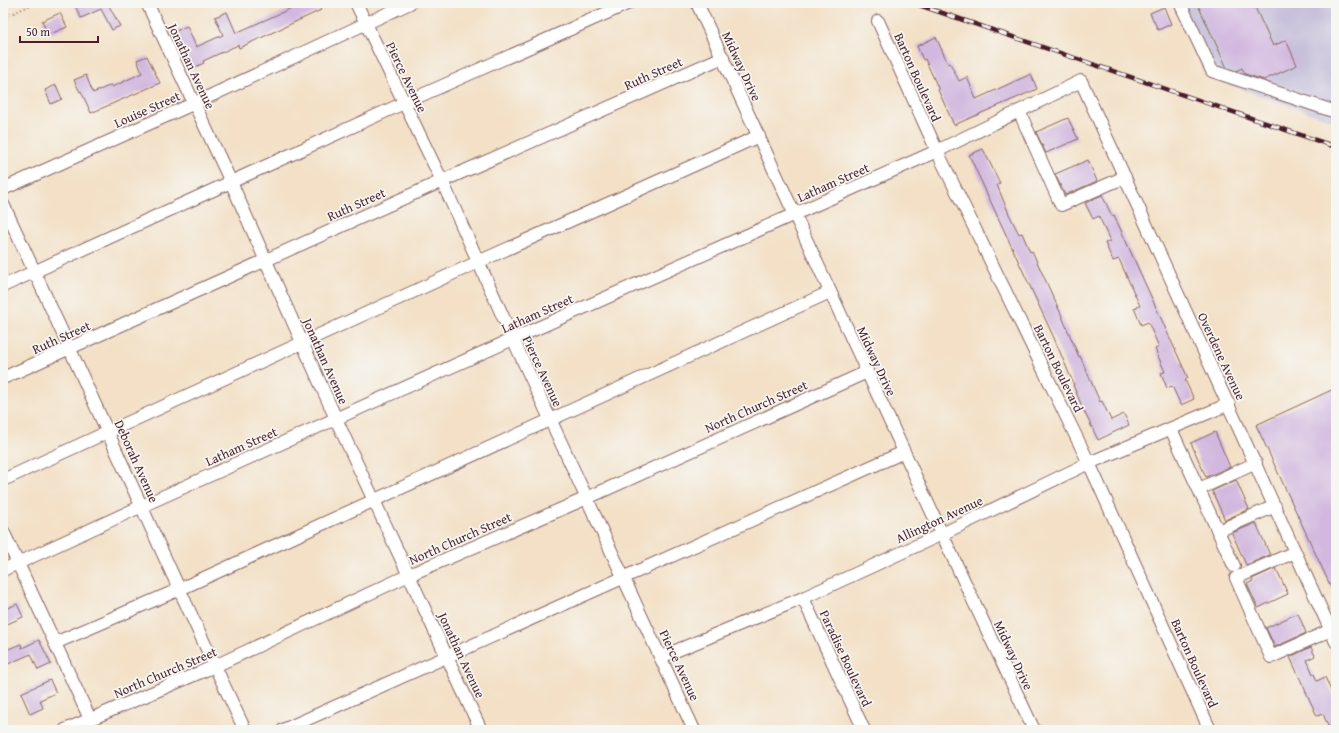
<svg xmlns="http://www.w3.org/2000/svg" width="1339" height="733" font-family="'Gentium Book Plus',serif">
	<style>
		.industrial { fill: #c6c0da }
		.building { fill: #d2b8df }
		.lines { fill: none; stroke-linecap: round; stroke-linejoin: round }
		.minor-casing { stroke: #856361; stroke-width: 14 }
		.path { stroke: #856361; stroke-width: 2; stroke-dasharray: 1 3; stroke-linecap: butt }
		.minor { stroke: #fff; stroke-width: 12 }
		.rail-casing { stroke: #4a1f2b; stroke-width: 4.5 }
		.rail { stroke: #f6f6f2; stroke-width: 3; stroke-dasharray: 9; stroke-linecap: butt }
		.labels { text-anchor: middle; stroke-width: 3.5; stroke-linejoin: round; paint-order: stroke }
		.street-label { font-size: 13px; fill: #4a1f2b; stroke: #f6f6f2 }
	</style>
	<rect width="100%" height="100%" fill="#f6f6f2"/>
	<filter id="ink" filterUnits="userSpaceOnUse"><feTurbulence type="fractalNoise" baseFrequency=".025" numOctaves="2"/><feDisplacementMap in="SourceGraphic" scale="8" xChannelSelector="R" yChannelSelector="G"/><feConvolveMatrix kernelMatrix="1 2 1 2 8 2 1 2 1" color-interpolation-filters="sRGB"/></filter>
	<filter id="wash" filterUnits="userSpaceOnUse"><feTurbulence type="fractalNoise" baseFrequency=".012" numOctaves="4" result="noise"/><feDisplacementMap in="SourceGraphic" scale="16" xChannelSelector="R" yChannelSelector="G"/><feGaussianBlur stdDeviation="0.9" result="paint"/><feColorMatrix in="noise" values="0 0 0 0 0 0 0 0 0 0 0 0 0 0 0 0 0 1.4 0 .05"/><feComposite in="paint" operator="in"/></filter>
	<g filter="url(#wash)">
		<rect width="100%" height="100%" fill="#f3e0c6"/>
		<path class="industrial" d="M1172,3H1336V122L1207,77Z"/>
		<g id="blocks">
			<g class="building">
				<path d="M82,3H115L109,6L120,26L112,30L101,9L81,18L75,6Z"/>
				<path d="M297,3H317L321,10L239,48L238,45L203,61L204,63L191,69L174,32L187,26L196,47L223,35L215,17L227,12L236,33L294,7L293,5Z"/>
				<path d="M1197,3H1253L1273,46L1286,40L1297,65L1264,80L1245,74L1242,68L1236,71L1227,68Z"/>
				<path d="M1164,7L1171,24L1158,30L1150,13Z"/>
				<path d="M60,13L67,27L48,35L42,21Z"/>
				<path d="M936,37L948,64L950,63L959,81L967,77L976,99L1031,74L1037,89L954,125L938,90H939L925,59L923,60L917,46Z"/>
				<path d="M147,56L160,83L91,113L81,91L80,92L74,80L86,75L93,93L111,85L112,87L142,73L137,60Z"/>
				<path d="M56,85L62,99L51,104L45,90Z"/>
				<path d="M1068,118L1078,139L1046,153L1036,132Z"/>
				<path d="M983,149L1000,183L997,185L1009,214L1019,234L1022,233L1030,252L1032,251L1061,314L1079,357L1080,356L1100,402L1102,401L1111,420L1124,414L1129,425L1098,440L1083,409L1073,385H1074L1054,338L969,155Z"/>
				<path d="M1088,160L1097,181L1065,195L1055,174Z"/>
				<path d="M1102,195L1112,216L1114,215L1188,378L1185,380L1194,399L1181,405L1172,386L1167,388L1161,373L1165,372L1155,349L1159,347L1148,322L1141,325L1134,308L1140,306L1119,259L1113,261L1105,243L1110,241L1099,216L1093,219L1085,203Z"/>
				<path d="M1336,388V598L1256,425Z"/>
				<path d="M1215,432L1230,467L1206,477L1191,443Z"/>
				<path d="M1236,480L1249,509L1225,520L1212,491Z"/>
				<path d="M1256,523L1270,555L1246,565L1232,533Z"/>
				<path d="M1276,568L1288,594L1258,608L1247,584L1253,581L1252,579Z"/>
				<path d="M17,604L23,617L3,626V610Z"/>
				<path d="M1298,613L1306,633L1275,647L1266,628Z"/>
				<path d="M39,640L51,664L38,670L31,654L8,664L3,651L21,644L22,648Z"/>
				<path d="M1311,647L1315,656L1307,660L1313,674H1314L1317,681L1325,677L1336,702V730H1330L1323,714L1317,716L1290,657Z"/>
				<path d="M50,680L56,693L40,700L43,708L30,714L21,693Z"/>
			</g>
		</g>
	</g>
	<g filter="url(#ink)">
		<use href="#blocks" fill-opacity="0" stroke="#856361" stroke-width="1"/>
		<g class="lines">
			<defs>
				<g id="minor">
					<path d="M147,3L231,182L336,419L481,730"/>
					<path d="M356,3L442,181L513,339L694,730"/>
					<path d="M697,3L942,534L1034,730"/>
					<path d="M1180,3L1212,71L1336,112"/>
					<path d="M878,21L937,151L1089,463L1210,730"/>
					<path d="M1019,111L1061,205L1125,177"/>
					<path d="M3,189L195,103L410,3"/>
					<path d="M3,204C85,379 162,556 245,730"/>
					<path d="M3,286L404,103L629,3"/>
					<path d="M3,378L442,181L723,57"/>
					<path d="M1171,429L1234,566"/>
					<path d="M3,480L478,262L759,136"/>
					<path d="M1199,489L1256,463"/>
					<path d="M3,531L90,719"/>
					<path d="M1218,531L1275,506"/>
					<path d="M1295,552L1236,578L1271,657L1331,630"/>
					<path d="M3,570L142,506L513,339L937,151L1081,81L1336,642"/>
					<path d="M803,598L864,730"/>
					<path d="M55,643L180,589L830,292"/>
					<path d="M661,657L803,598L942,534L1089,463L1229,404"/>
					<path d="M65,730L215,666L409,575L587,498L867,372"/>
					<path d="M283,730L904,452"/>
				</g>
			</defs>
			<use href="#minor" class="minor-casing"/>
			<path class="path" d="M3,18L35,3"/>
			<use href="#minor" class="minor"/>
			<defs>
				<path id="rail" d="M913,3L1336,147"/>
			</defs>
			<use href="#rail" class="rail-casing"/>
			<use href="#rail" class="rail"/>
		</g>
	</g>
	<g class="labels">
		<g class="street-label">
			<text transform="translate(192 66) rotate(65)" y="5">Jonathan Avenue</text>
			<text transform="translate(742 66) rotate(65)" y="5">Midway Drive</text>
			<text transform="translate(653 73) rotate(-24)" y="5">Ruth Street</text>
			<text transform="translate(407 77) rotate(64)" y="5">Pierce Avenue</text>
			<text transform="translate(918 77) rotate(66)" y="5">Barton Boulevard</text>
			<text transform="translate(147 109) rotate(-24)" y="5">Louise Street</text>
			<text transform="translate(833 182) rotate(-24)" y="5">Latham Street</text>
			<text transform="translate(356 204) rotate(-24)" y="5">Ruth Street</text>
			<text transform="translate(537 313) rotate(-24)" y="5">Latham Street</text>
			<text transform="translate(61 337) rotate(-24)" y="5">Ruth Street</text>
			<text transform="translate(1222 356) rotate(65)" y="5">Overdene Avenue</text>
			<text transform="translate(326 361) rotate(66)" y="5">Jonathan Avenue</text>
			<text transform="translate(877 361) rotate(65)" y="5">Midway Drive</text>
			<text transform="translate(1059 368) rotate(64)" y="5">Barton Boulevard</text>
			<text transform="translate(543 371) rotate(65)" y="5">Pierce Avenue</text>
			<text transform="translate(756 406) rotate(-24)" y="5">North Church Street</text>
			<text transform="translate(241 446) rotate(-24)" y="5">Latham Street</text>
			<text transform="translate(137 461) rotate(66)" y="5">Deborah Avenue</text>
			<text transform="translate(939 519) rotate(-25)" y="5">Allington Avenue</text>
			<text transform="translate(460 538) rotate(-24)" y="5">North Church Street</text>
			<text transform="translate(462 655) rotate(65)" y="5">Jonathan Avenue</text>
			<text transform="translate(1014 655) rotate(65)" y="5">Midway Drive</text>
			<text transform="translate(846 658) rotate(65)" y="5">Paradise Boulevard</text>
			<text transform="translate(1195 663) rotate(66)" y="5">Barton Boulevard</text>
			<text transform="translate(680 665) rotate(65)" y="5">Pierce Avenue</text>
			<text transform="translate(165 672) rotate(-23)" y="5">North Church Street</text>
		</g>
	</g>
	<rect width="1339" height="733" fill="none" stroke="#f6f6f2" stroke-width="16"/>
	<path d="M20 36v6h78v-6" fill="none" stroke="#4a1f2b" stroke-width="2"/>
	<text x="26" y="36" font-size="12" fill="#4a1f2b" stroke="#f6f6f2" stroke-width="3" paint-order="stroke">50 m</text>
</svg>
